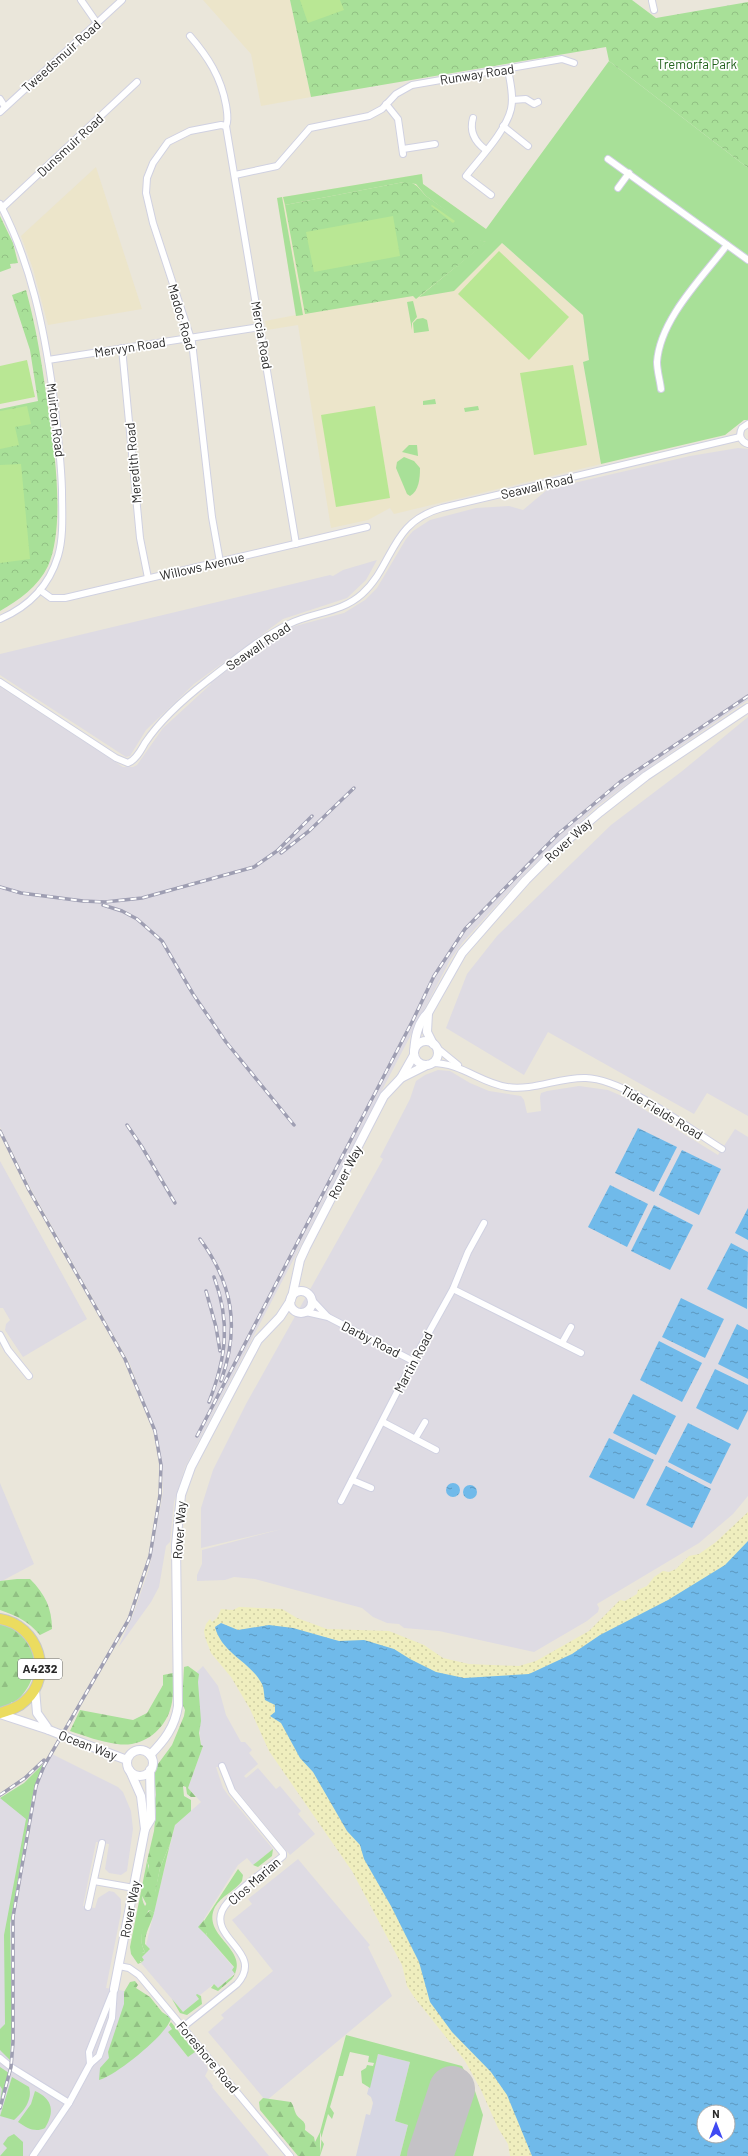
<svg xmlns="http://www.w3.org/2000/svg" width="748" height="2156" font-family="Barlow,sans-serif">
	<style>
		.industrial { fill: #dedbe3 }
		.education { fill: #ece5ca }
		.airport { fill: #d6d6e3 }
		.grass { fill: #a8e098 }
		.forest { fill: url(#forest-firs) }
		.sand { fill: url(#sand-dots) }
		.park { fill: url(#park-crowns) }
		.pitch { fill: #b9e794 }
		.water { fill: url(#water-ripples); fill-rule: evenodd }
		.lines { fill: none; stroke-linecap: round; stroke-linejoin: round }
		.runway { stroke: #c4c2c6; stroke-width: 46 }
		.minor-casing { stroke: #d0d1e1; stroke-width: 8 }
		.tertiary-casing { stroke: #d0d1e1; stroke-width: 10 }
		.primary-casing { stroke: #c7c7c7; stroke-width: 12 }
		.minor { stroke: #fff; stroke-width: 6 }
		.tertiary { stroke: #fff; stroke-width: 8 }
		.primary { stroke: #ebdc5f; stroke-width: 10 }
		.rail-casing { stroke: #9e9eb2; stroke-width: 3.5 }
		.rail { stroke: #fff; stroke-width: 2; stroke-dasharray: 6; stroke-linecap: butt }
		.tertiary-bridge-casing { stroke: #d0d1e1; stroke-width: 10; stroke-linecap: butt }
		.tertiary-bridge { stroke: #fff; stroke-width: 8 }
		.labels { text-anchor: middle; stroke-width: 3.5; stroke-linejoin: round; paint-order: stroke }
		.shield { fill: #fff; stroke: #686868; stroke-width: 1 }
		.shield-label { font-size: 12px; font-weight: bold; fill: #282828 }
		.street-label { font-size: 13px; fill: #282828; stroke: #fff }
		.park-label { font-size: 13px; fill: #22621c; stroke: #fff }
	</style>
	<defs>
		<pattern id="forest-firs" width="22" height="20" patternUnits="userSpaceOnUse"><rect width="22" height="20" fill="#a8e098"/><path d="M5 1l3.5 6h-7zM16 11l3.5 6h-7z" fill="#91c083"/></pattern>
		<pattern id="sand-dots" width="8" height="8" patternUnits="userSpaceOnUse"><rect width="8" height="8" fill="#efeebe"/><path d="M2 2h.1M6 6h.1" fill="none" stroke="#cdcca3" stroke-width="1.8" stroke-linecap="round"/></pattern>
		<pattern id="park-crowns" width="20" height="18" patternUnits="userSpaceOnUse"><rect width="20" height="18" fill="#a8e098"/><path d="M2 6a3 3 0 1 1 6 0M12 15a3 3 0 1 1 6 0" fill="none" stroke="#91c083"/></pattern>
		<pattern id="water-ripples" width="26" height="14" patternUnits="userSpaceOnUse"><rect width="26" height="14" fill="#70baea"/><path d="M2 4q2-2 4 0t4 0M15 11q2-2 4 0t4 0" fill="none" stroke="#5c97be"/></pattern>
	</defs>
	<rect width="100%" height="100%" fill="#eae6da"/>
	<g class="industrial">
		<path d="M738,448L748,449V700L647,769L595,808L530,868L463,942L450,960L185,1467L174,1502L170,1542L166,1546L159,1587L151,1602L118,1648L133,1615L149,1569L163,1492L162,1462L155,1428L129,1362L32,1191L0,1127V687L123,767H133L137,765L163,728L174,718L211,684L210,683L252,652L288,628L344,613L365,600L377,588L406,539L413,531L430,520L476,508L509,506L523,510L548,489L690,456Z"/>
		<path d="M377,560L366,580L347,598L283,619L194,684L146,730L130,756L126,757L0,675V654L330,575L333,576L343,570Z"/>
		<path d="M748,717V1116L707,1093L694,1114L548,1032L524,1075L446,1028L467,974L497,936L611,825L681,772Z"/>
		<path d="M438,1070L450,1071L470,1083L489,1091L521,1096L524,1100L527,1113L541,1111L540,1097L541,1093L547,1091L579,1086L608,1090L624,1097L718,1155L735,1129L748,1137V1496L733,1514L699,1543L597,1604L599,1608L598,1612L587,1621L534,1652L439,1631L404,1628L399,1624L387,1623L373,1617L362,1608L255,1579L234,1577L225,1580L197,1581V1575L202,1564V1550L282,1529L201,1548V1508L213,1470L246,1404L383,1159L380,1157L410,1099L416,1081L425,1075Z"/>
		<path d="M0,1161L87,1319L23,1357L5,1330L6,1324L10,1320L3,1308H0Z"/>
		<path d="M0,1483L34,1564L0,1582Z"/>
		<path d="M203,1666L218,1686L226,1715L241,1742H245L252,1750L249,1753L258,1764L244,1776L246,1778L258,1768L276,1789L280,1786L301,1811L298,1814L315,1834L290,1855L234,1787L226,1767H216L223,1788L228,1795L273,1849L253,1865L247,1858L238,1865L199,1927L234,1968L235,1973L218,1988L214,1984L200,1995H196L199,1999L183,2012L141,1963L144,1960L142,1957L150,1949L146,1945L175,1825L201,1802L188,1788L203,1746L201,1745L193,1676Z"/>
		<path d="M52,1754L118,1787L123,1792L131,1811L133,1829L127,1871L121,1875L109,1873L105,1869L109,1844L96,1842L83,1906L95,1908L98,1898L109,1891L114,1892L121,1899V1913L106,1988L131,1992L172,2029L168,2032L188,2057L195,2052L207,2066L208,2070L205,2076L213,2086L212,2087L269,2156H0V1798L24,1783Z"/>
		<path d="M298,1859L370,1945L368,1947L392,1996L266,2101L208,2032L224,2018L221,2015L273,1971L232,1920L252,1904L248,1899Z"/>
	</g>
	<g class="education">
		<path d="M203,0H290L311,97L261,106L251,54Z"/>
		<path d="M96,167L142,309L48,325L33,269L21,236Z"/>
		<path d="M422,174L423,184L486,229L583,315L589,360L583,362L601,464L394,514L390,508L368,520L331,528L298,325L267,330L265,321L296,315L277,198Z"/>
	</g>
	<path class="airport" d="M378,2054L410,2062L395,2121L408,2125L400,2156H356L366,2114L370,2115L373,2103L371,2097L367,2094Z"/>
	<g class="grass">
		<path d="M609,61L748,168V420H744L725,435L601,464L583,362L589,360L583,315L502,243L454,291L419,297L486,242L477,240L469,234L453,216L426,196L416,184L404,182L285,205L283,197L422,174L423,184L486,229Z"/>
		<path d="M282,197L303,315L296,316L277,198Z"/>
		<path d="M413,301L417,317L412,323V330L407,302Z"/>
		<path d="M423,318L427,320L429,331L414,333L413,323L417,319Z"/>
		<path d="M435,399L436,404L423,405V401Z"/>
		<path d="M478,406L479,410L465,412L464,408Z"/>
		<path d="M409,445H417L418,456L402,452Z"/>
		<path d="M404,457L414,461L420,468C420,478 419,491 410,496L407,494L396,468L397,462Z"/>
		<path d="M0,1624C41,1633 45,1679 14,1703L11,1702L12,1704L0,1708Z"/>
		<path d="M43,1764L33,1793L10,1924L12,2023L10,2060L0,2050V2029L5,2024L4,1935L26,1819L0,1798L24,1783Z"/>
		<path d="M170,1844L154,1913L150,1910L148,1911C145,1925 137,1938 145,1952L142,1953L140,1962H142L138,1964L131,1954L130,1947L147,1861C153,1877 136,1890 145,1906L155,1892L160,1868Z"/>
		<path d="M273,1849L272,1856L258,1867L253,1865Z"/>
		<path d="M238,1869L243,1875L242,1881C235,1891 221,1896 215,1907C201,1935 247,1948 235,1974L232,1970L234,1967L206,1935L207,1933L204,1921Z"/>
		<path d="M197,1994L201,1996L202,2004L187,2015L180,2013L172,1999L183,2012L199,1999L196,1995Z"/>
		<path d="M171,2022L195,2052L188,2057L168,2032L172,2029L169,2025Z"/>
		<path d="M346,2035L462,2066L475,2091L483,2115L473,2156H400L408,2125L395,2121L410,2062L378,2054L370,2088L362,2083L361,2071L366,2068L367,2065L373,2066L374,2063L368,2062L369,2056L350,2052L343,2076H339L330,2107L334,2113L332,2119L328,2114L321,2139L324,2144L320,2156C320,2149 323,2139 320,2132Z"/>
		<path d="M0,2067L9,2073L0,2101L2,2089L0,2086Z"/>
		<path d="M12,2077L29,2087C33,2100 23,2112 14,2120L0,2116Z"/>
		<path d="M35,2091C53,2099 55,2112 45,2128C35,2133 27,2128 18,2122L31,2104Z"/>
		<path d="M14,2134L23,2142V2156H0L7,2148L3,2144L8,2137Z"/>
	</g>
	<g class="forest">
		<path d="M17,1579H30C45,1594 52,1608 52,1629L40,1635C28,1621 17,1616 0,1610V1581Z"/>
		<path d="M16,1630C37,1645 33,1660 19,1680L13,1681L3,1691L0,1690V1634L8,1637Z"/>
		<path d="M188,1666L199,1674L198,1682L201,1721L199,1733L201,1745L203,1746L188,1788L196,1797H191L187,1794L186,1787L183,1786L184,1796L191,1800V1811L175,1825L170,1844L160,1868L153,1904L148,1907L141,1894L149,1866L147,1861L154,1831L156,1811L154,1803L156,1795L154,1775L158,1764L172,1745L184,1716L185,1710L182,1703L184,1667Z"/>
		<path d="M173,1673C173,1686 174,1699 170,1710C163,1732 141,1748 117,1744C101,1742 85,1736 70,1731L80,1710L133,1720L147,1713L163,1685V1675Z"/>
		<path d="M150,1910L154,1913C151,1925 145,1931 145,1944L150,1949L142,1957L144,1960L142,1962L137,1959L140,1954L145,1952C138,1939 143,1931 144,1917Z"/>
		<path d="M204,1920L208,1930L206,1935L198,1927Z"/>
		<path d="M235,1974L232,1979L218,1991L211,1988L214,1984L218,1988Z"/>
		<path d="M135,1981L138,1985L136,1988L150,1997L162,2012L171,2018C169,2033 114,2077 99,2080L100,2068L109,2058L108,2052L124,2004V1992L130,1982Z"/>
		<path d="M263,2098L291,2102C294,2106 294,2110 296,2114C300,2121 307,2120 305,2130L314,2137L315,2142L320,2132V2156H298L260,2110L259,2102Z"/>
	</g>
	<path class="sand" d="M748,1512V1571L539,1696L282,1643L227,1627L222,1623L216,1628L258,1665L567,2156H510L508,2144L498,2128L481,2090L465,2061L414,1997L407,1986L402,1965L352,1871L269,1751L250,1709L231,1677L211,1653L205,1637L204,1631L206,1624L210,1619L212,1622L217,1618L221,1609L233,1610L239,1607L282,1609L297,1618L327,1629L389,1631L424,1645L443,1658L469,1664L519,1666L536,1661L589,1631L620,1600L625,1601L637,1594L638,1590L647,1586L654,1577L663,1571L669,1572L676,1569L689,1556L699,1554L716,1542Z"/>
	<g class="park">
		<path d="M290,0H632L656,18L748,2V168L609,61L606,47L311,97Z"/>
		<path d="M404,182C416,181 419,189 426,196C435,203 445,209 454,216C466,227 470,239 487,242L416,299L413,296L305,314L285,205Z"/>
		<path d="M0,216L13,243L18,263L10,264L11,268L0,272Z"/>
		<path d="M26,290C36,327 42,363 47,401C54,445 66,525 48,566C38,587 19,600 0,611V409L38,401L30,350L12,295Z"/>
	</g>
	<g class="pitch">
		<path d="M300,0H340L344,10L308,23Z"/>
		<path d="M432,205L455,221L453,223L431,206Z"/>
		<path d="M393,216L400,256L314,272L306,232Z"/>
		<path d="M499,251L569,317L529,360L458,294Z"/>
		<path d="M27,360L35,397L0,404V366Z"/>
		<path d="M573,365L587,445L534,455L520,373Z"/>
		<path d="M27,406L31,424L15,427L19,445L0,449V411Z"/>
		<path d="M375,406L390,498L336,507L321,415Z"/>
		<path d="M21,464L30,559L0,563V465Z"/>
	</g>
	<g class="water">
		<path d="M638,1128L677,1147L654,1192L615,1173Z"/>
		<path d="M682,1150L721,1169L699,1215L659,1195Z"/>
		<path d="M610,1185L648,1204L627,1247L588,1227Z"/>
		<path d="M654,1205L693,1225L670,1270L631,1251Z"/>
		<path d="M748,1208V1240L735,1233Z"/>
		<path d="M731,1243L748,1252L747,1309L707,1289Z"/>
		<path d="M681,1298L724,1319L705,1358L662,1337Z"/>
		<path d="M737,1324L748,1330V1379L718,1364Z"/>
		<path d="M659,1341L702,1363L682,1402L640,1380Z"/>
		<path d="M715,1369L748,1385V1410L738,1430L696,1408Z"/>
		<path d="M633,1394L676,1416L656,1455L613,1433Z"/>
		<path d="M688,1423L731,1444L711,1484L668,1462Z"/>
		<path d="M609,1438L654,1460L634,1499L589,1477Z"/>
		<path d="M666,1466L711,1489L692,1528L646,1505Z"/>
		<circle cx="453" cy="1490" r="7"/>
		<circle cx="470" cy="1492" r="7"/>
		<path d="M748,1541V2156H532L507,2095L491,2072L452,2032L430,2002L419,1962L391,1906L364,1859L360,1845L347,1831L313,1772L300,1758L281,1723L270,1716L275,1712V1705L265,1700C264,1695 264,1688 262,1684C250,1661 222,1654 215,1627L221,1623L238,1630L269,1625L293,1628L339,1641L364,1640L394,1649L410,1659L436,1672L464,1678L529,1674L572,1654L600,1635L668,1600L725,1565ZM704,2112H728V2136H704Z"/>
	</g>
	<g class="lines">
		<path class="runway" d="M430,2156L452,2089"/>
		<defs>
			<g id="minor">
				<path d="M81,0L97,23"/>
				<path d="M652,1L654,10"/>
				<path d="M190,36C208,57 221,77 226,105C227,112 229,120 226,126"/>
				<path d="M0,99L5,107"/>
				<path d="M512,100L526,99L534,104L538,102"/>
				<path d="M386,104L398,119L403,154"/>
				<path d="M0,112L122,0"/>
				<path d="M473,118C469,132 475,142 486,150"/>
				<path d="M226,126L296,544"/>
				<path d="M503,126L528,146"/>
				<path d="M403,149L435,144"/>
				<path d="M608,159L748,260"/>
				<path d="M235,175L277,166L310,128L369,116L382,109L396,94L412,85L562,59L574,63"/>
				<path d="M618,188L629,173"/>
				<path d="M491,195L466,176C480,158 506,131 511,109C514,96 510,82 508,69"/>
				<path d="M0,204C31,263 44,328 53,393C57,426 61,457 62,490C62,512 64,536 58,556C49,586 28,607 0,619"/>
				<path d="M2,208L137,82"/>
				<path d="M122,348L140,538L148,578"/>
				<path d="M48,360L260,327"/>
				<path d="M661,389C660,380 657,371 657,362C660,319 702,278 727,245"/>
				<path d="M748,424L742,428C738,435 741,442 748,444"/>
				<path d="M220,562L212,517L192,342L153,223L146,193L147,178L153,163L168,142L190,131L221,125L226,126"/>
				<path d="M40,590L51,598H65L367,527"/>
				<path d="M0,682L116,758L128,763C136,760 141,750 145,743C161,719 185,698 207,681C233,661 260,638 289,624C313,612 341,613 362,594C394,565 390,522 442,508L740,437"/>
				<path d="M436,1047L458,1065"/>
				<path d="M432,1063C462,1063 480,1083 507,1087C534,1091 559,1077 586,1078C624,1079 688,1128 722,1149"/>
				<path d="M453,1289L581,1353"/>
				<path d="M312,1300L327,1316"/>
				<path d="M306,1312L328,1317L413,1361"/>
				<path d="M0,1335L8,1350L29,1376"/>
				<path d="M562,1343L571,1327"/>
				<path d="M383,1422L436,1450"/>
				<path d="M415,1439L425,1422"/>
				<path d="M352,1480L371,1488"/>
				<path d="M341,1501L413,1361L453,1289L468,1252L484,1223"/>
				<path d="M94,1881L134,1888"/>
				<path d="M88,1907L102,1843"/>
				<path d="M119,1966L129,1968L139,1975L290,2156"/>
				<path d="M183,2027L237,1984C265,1953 210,1939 222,1911C228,1896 269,1868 283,1856V1853L232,1791L222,1766"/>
				<path d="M0,2058L11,2067L69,2103"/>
				<path d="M90,2064L89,2052L112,1994"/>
				<path d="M33,2156L69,2103L90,2064L99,2056L112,2018L114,1989"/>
			</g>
			<g id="tertiary">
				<path d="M428,1013L427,1032L433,1044"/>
				<circle cx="426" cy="1053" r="12"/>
				<path d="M414,1052C415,1039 417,1023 428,1013L462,953L526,880L558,848L600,812L646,776L748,708"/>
				<path d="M401,1078L427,1065"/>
				<circle cx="301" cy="1302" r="11"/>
				<path d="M292,1297L300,1260L306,1247L384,1096L401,1078L414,1055"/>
				<path d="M35,1689L37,1713L49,1730"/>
				<path d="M0,1714L49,1730"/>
				<path d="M69,1738L127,1760"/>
				<circle cx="140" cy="1763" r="13"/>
				<path d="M150,1755C164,1741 175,1727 178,1706L176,1545L181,1495L191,1467L258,1340L280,1317L291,1300"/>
				<path d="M130,1771L141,1796L145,1829"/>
				<path d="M114,1989L145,1829L151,1819L150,1770"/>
			</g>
			<path id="primary" d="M0,1619C38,1625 55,1675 25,1701C18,1708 9,1710 0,1713"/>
		</defs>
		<use href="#minor" class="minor-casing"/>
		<use href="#tertiary" class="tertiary-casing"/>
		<use href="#primary" class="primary-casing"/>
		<use href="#minor" class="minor"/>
		<use href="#tertiary" class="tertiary"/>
		<use href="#primary" class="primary"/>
		<defs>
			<g id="rail">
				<path d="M281,853L309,831L354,788"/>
				<path d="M0,887L21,893L83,901L105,902L142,898L254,867L277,851L312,816"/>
				<path d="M103,905L122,911L137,919L162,941L193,994L226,1042L294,1125"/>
				<path d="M127,1125L142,1147L175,1203"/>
				<path d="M0,1131L29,1190L125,1359L155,1431L161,1465L160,1495L150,1556L129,1619L44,1766L36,1786L13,1917V2042L11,2067L0,2108"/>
				<path d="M200,1239C233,1284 240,1328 221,1381"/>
				<path d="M206,1291L216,1327L220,1351"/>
				<path d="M209,1402C226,1358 231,1323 214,1277"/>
				<path d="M197,1436L413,1020L434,976L465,929L558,834L620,782L748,696"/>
				<path d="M0,1795L25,1778L44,1760"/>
			</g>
		</defs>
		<use href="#rail" class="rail-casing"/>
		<use href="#rail" class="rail"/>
		<defs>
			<path id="tertiary-bridge" d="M49,1730L69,1738"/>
		</defs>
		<use href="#tertiary-bridge" class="tertiary-bridge-casing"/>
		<use href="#tertiary-bridge" class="tertiary-bridge"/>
	</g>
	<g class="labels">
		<rect class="shield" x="18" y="1659" width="44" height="20" rx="3"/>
		<g class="shield-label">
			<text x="40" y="1673">A4232</text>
		</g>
		<g class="street-label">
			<text transform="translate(61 56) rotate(-42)" y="5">Tweedsmuir Road</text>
			<text transform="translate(477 74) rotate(-9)" y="5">Runway Road</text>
			<text transform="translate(70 145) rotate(-43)" y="5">Dunsmuir Road</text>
			<text transform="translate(182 317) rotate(74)" y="5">Madoc Road</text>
			<text transform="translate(262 335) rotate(80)" y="5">Mercia Road</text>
			<text transform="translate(130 347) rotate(-9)" y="5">Mervyn Road</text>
			<text transform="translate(56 420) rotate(83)" y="5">Muirton Road</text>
			<text transform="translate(133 463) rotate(-95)" y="5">Meredith Road</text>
			<text transform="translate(537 486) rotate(-13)" y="5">Seawall Road</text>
			<text transform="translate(202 566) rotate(-13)" y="5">Willows Avenue</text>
			<text transform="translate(258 646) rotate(-34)" y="5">Seawall Road</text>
			<text transform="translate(568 840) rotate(-42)" y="5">Rover Way</text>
			<text transform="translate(662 1112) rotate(31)" y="5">Tide Fields Road</text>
			<text transform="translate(345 1172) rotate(-63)" y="5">Rover Way</text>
			<text transform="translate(371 1339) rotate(27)" y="5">Darby Road</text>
			<text transform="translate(413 1362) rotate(-62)" y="5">Martin Road</text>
			<text transform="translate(179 1530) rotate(-86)" y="5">Rover Way</text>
			<text transform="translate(88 1745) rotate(21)" y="5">Ocean Way</text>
			<text transform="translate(254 1881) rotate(-41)" y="5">Clos Marian</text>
			<text transform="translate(130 1909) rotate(-79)" y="5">Rover Way</text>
			<text transform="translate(208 2057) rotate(50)" y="5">Foreshore Road</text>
		</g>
		<g class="park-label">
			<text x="697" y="69">Tremorfa Park</text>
		</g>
	</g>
	<g transform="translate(716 2124)"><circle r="19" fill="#ffffff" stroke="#a9a9a9"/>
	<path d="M0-3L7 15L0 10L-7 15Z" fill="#3f4af3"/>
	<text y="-6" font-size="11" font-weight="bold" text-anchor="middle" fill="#282828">N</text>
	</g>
</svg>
